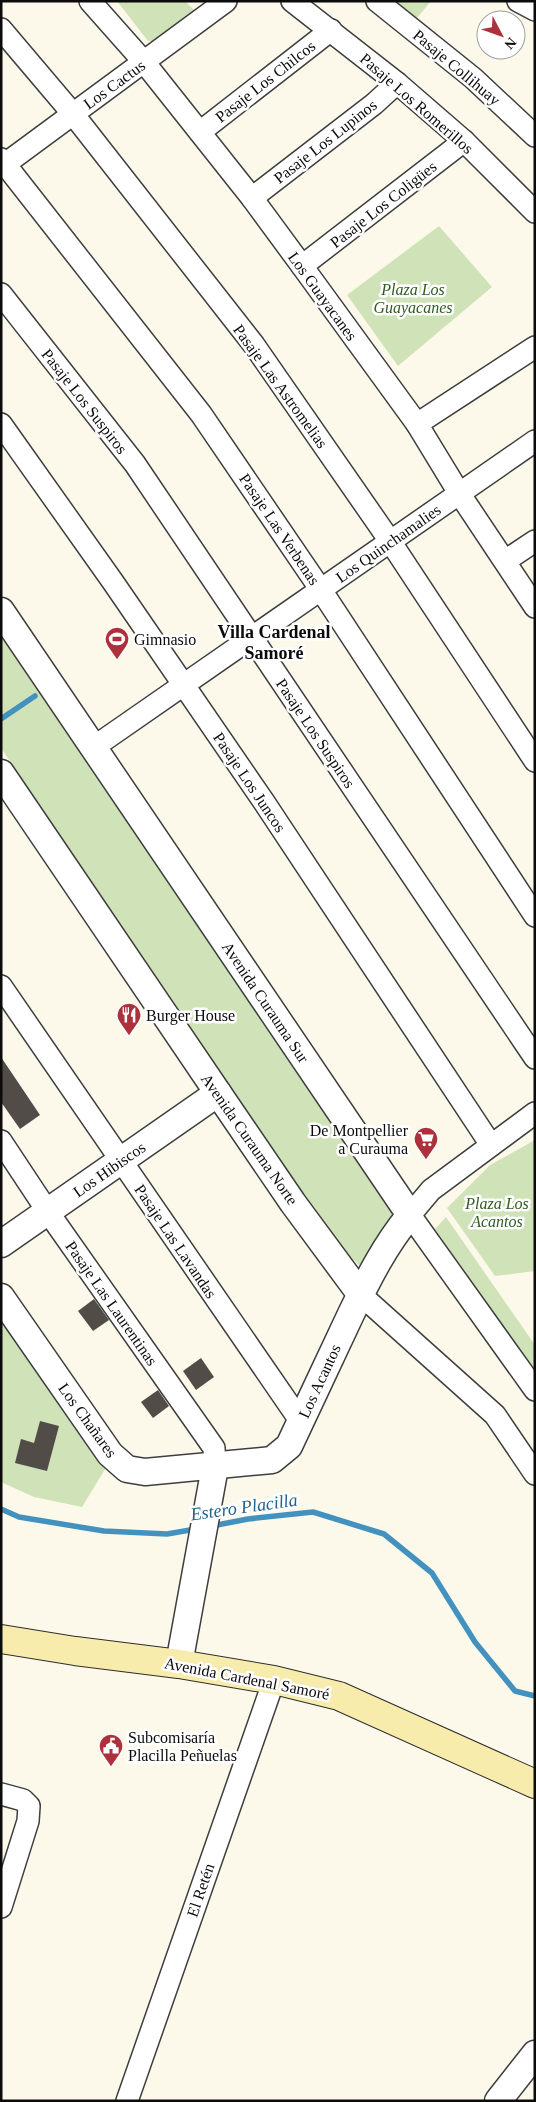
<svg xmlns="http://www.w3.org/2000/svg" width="536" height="2102" font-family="'Times New Roman',serif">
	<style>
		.green { fill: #d0e3b8 }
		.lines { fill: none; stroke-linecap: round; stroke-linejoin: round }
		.stream { stroke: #4291bf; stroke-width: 5.5 }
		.building { fill: #524c48 }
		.minor-casing { stroke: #3e3e3e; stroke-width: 24 }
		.tertiary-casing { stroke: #3e3e3e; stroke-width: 29 }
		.secondary-casing { stroke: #2d2d2d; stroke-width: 30 }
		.minor { stroke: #fff; stroke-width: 21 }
		.tertiary { stroke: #fff; stroke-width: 26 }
		.secondary { stroke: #f7ecab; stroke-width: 28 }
		.labels { text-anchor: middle; stroke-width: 5; stroke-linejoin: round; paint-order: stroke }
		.street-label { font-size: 16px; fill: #0b0b0b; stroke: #fff }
		.park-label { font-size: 16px; font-style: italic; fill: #305b22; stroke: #fff }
		.poi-label { font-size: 16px; fill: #0b0b0b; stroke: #fff; text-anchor: start }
		.neighbourhood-label { font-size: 18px; font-weight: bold; fill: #0b0b0b; stroke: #fff }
		.water-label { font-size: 18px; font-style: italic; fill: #21638f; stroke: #fff }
	</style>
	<rect width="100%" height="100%" fill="#fdf9ea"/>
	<g class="green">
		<path d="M117,1H185L195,11L154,41H148Z"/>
		<path d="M384,1H431L413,23Z"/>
		<path d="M439,226L492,287L398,366L347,295Z"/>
		<path d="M1,629L394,1214L380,1237L371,1259L360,1266L345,1252L277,1161L1,748Z"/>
		<path d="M535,1140V1271L495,1276L447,1208L490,1165Z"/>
		<path d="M446,1217L535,1345V1373L435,1229Z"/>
		<path d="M1,1317L107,1466L82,1507L34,1497L1,1482Z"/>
	</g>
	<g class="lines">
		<g class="stream">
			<path d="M1,719L35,696"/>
			<path d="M1,1509L19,1517L104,1531L167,1534L196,1529"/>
			<path d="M212,1526L248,1519L313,1512L384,1534L432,1573L475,1642L515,1691L535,1696"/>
		</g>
	</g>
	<g class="building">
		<path d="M1,1057L40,1115L20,1129L1,1102Z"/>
		<path d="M94,1299L109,1320L93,1331L78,1311Z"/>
		<path d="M201,1358L214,1377L196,1390L183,1371Z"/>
		<path d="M158,1390L169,1406L153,1418L141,1402Z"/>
		<path d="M40,1421L59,1426L47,1471L15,1463L21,1439L34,1443Z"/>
	</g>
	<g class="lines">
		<defs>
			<g id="minor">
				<path d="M90,1L144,62L252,198L302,266L417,424L459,493L535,607"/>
				<path d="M292,1L397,83L464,141L535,212"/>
				<path d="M377,1L473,78L535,136"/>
				<path d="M518,1L535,10"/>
				<path d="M1,29L73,114L254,345L390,541L535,761"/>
				<path d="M200,132L331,30"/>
				<path d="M1,159L201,414L321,590L535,916"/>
				<path d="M1,167L226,1"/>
				<path d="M252,198L374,104L397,83"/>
				<path d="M302,266L464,141"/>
				<path d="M1,294L135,464L535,1058"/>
				<path d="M1,424L113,582L264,802L491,1145"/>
				<path d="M417,424L535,347"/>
				<path d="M505,561L535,541"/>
				<path d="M94,747L535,441"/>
				<path d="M1,986L301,1422"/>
				<path d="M535,1113L431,1190L410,1215L535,1390"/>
				<path d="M1,1141L48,1212L214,1448L215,1467"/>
				<path d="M361,1295L495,1415L535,1474"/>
				<path d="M1,1794L23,1800L29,1806L28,1821L1,1907"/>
				<path d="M127,2101L274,1680"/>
			</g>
			<g id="tertiary">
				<path d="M1,611L410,1215C385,1245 368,1279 351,1314C330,1358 310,1402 289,1446L272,1460L145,1472L127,1469L110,1454L1,1297"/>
				<path d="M1,773L218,1093L293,1203L361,1295"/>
				<path d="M1,1244L218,1093"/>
				<path d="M179,1664L215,1467"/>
				<path d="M498,2101L535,2054"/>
			</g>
			<path id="secondary" d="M1,1639L75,1651L179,1664L274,1680L339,1696L535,1784"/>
		</defs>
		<use href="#minor" class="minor-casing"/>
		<use href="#tertiary" class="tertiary-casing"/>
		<use href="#secondary" class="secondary-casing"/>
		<use href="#minor" class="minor"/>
		<use href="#tertiary" class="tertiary"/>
		<use href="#secondary" class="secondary"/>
	</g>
	<defs>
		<symbol id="stadium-pin" viewBox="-11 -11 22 30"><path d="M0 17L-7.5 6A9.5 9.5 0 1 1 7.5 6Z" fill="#ac313b" stroke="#fff"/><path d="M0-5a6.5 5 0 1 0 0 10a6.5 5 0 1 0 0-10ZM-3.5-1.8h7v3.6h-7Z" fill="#fff"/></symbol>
		<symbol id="restaurant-pin" viewBox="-11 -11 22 30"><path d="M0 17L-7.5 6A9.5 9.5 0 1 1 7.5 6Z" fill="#ac313b" stroke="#fff"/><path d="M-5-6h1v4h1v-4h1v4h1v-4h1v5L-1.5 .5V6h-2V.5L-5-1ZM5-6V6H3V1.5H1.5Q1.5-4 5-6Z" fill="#fff"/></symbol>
		<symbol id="supermarket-pin" viewBox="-11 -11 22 30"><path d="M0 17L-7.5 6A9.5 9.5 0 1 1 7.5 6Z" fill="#ac313b" stroke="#fff"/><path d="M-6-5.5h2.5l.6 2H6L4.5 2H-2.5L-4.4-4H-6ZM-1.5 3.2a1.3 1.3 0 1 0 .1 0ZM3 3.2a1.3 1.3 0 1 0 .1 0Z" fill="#fff"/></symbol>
		<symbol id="civic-pin" viewBox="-11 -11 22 30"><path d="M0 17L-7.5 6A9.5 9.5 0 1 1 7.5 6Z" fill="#ac313b" stroke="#fff"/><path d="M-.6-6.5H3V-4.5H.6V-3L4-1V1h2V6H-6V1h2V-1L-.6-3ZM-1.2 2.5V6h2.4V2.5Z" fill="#fff"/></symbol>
	</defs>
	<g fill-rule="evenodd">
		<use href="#stadium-pin" x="103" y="625" width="28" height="38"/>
		<use href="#restaurant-pin" x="115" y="1001" width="28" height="38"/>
		<use href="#supermarket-pin" x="412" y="1125" width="28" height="38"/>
		<use href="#civic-pin" x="97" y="1732" width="28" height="38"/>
	</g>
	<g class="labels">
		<g class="street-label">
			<text transform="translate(457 67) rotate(40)" y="6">Pasaje Collihuay</text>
			<text transform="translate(265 81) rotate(-38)" y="6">Pasaje Los Chilcos</text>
			<text transform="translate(114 84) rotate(-36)" y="6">Los Cactus</text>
			<text transform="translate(417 103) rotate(41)" y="6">Pasaje Los Romerillos</text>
			<text transform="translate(325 141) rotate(-38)" y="6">Pasaje Los Lupinos</text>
			<text transform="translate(383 204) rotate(-38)" y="6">Pasaje Los Coligües</text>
			<text transform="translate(323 296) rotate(54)" y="6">Los Guayacanes</text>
			<text transform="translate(281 386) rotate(54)" y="6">Pasaje Las Astromelias</text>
			<text transform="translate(85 401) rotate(52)" y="6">Pasaje Los Suspiros</text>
			<text transform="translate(280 529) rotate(56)" y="6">Pasaje Las Verbenas</text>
			<text transform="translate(388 543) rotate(-35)" y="6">Los Quinchamalies</text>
			<text transform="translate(316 733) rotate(56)" y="6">Pasaje Los Suspiros</text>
			<text transform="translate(250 782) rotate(56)" y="6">Pasaje Los Juncos</text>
			<text transform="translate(266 1002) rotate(56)" y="6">Avenida Curauma Sur</text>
			<text transform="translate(250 1139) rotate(55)" y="6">Avenida Curauma Norte</text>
			<text transform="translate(109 1169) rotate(-35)" y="6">Los Hibiscos</text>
			<text transform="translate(176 1241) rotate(56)" y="6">Pasaje Las Lavandas</text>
			<text transform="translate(112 1303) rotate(55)" y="6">Pasaje Las Laurentinas</text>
			<text transform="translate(319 1381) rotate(-65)" y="6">Los Acantos</text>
			<text transform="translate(88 1420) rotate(54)" y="6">Los Chañares</text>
			<text transform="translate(247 1678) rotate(11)" y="6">Avenida Cardenal Samoré</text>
			<text transform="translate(200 1890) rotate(-71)" y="6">El Retén</text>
		</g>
		<g class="park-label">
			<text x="413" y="295">Plaza Los<tspan x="413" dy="18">Guayacanes</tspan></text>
			<text x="497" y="1209">Plaza Los<tspan x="497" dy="18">Acantos</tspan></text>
		</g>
		<g class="poi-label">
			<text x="134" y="645">Gimnasio</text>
			<text x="146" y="1021">Burger House</text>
			<text x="408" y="1136" text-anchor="end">De Montpellier<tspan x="408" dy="18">a Curauma</tspan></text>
			<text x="128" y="1743">Subcomisaría<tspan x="128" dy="18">Placilla Peñuelas</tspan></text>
		</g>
		<g class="neighbourhood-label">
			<text x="274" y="638">Villa Cardenal<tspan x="274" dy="21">Samoré</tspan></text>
		</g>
		<g class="water-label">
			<text transform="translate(244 1507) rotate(-8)" y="6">Estero Placilla</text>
		</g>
	</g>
	<rect width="536" height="2102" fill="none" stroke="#0b0b0b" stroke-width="5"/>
	<g transform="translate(501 35) rotate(131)"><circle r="24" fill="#ffffff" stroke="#9d9d9d"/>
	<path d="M0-4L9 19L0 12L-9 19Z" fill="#ac313b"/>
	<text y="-8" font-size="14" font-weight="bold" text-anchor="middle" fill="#0b0b0b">N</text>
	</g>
</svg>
